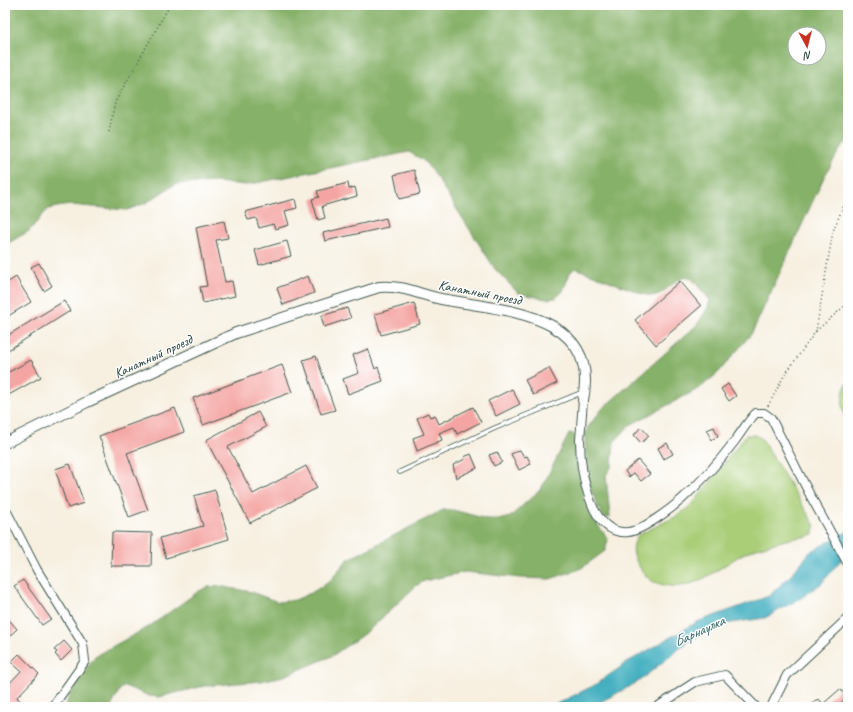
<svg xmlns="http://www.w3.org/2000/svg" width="853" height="712" font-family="Caveat,sans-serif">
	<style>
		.green { fill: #a9ce77; stroke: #648656 }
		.forest { fill: #86b168; stroke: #52774e; fill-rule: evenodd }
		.water { fill: #41aebf; stroke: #30767a }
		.building { fill: #f4a5a3 }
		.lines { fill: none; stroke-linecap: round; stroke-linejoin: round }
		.service-casing { stroke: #3f584e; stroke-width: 5.5 }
		.minor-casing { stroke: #3f584e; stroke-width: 10 }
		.tertiary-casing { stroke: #3f584e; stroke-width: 12 }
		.path { stroke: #3f584e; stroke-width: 1.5; stroke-dasharray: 1 3; stroke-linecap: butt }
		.service { stroke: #fff; stroke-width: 4 }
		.minor { stroke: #fff; stroke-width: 8 }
		.tertiary { stroke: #fff; stroke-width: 10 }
		.labels { text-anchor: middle; stroke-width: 3; stroke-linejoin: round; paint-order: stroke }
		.street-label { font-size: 14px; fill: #1f3d34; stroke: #fff }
		.water-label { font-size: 15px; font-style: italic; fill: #2b6565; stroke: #fff }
	</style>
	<rect width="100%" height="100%" fill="#fff"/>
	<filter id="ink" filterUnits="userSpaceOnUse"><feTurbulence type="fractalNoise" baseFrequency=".025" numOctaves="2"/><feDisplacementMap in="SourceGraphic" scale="8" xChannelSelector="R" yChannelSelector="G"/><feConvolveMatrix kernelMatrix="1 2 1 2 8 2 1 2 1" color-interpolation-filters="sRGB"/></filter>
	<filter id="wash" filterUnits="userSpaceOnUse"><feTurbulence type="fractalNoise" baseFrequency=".012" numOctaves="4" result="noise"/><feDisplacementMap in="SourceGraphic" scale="16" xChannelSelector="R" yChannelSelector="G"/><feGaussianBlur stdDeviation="0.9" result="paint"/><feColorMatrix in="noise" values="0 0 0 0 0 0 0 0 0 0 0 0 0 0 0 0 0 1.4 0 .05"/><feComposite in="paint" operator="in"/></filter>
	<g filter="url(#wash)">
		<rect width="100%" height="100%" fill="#f7f0e1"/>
		<g class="green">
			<path d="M848,381V422C840,410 841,393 848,381Z"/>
			<path d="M746,435H756L762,439L814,524L815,527L813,534C806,538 798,537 790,539C778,542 766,545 754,549C723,561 699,593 664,585C650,582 645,577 639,566C632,554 631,547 638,535L677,516L691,506Z"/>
		</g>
		<g class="forest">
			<path d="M5,5H848V141L842,146L824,177L752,333L718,373L700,388L630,425L614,442L612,466L606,475L610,517L605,518L599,510L588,480L585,442V434L588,427L602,409L697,325L708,307L710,300L691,278C676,274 669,292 656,295C653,296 649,295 646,295L575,268L570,273L563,291L556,298L546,299L518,293L495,269L433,172L423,160L409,152L246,185L216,182L175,184L146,203L127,210L71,205L57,207L48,209L29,231L5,245ZM795,34H819V58H795Z"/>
			<path d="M572,433L575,436C578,460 579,487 588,510C593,522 603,529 608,540L605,551L580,569L550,579L520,578L465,572L424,581L416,586L368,631L332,656L284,676L261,681L204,686L159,697L149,696L125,686L120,689L111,707H65L71,691L95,656L150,626L199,591L208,587L219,586L251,592L278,602L295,600L311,593L329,582L347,560L443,510H453L487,519H502L510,517L541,489L569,434Z"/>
		</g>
		<path class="water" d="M848,531V556L840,561L822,583L801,598L765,618L718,625L689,641L638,682L591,707H550L593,686L631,660L697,622L769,596L790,576L810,552Z"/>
		<g id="blocks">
			<g class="building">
				<path d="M414,170L420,194L399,199L394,175Z"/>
				<path d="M348,183L349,189L355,187L357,196L322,206L325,218L318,220L312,199L319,197L317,191Z"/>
				<path d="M295,199L297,208L285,211L289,225L275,229L273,224L259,228L256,218L248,220L245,212Z"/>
				<path d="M386,218L388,227L325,241L323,233Z"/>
				<path d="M224,221L228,238L216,240L225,282L232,281L235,296L203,303L200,287L207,286L196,227Z"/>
				<path d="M287,241L291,256L259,265L255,250Z"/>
				<path d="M39,263L52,286L44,291L31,267Z"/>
				<path d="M308,276L314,293L283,305L277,288Z"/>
				<path d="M16,277L31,302L5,318V284Z"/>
				<path d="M680,281L701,306L656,345L635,320Z"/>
				<path d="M64,301L70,311L5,352V337Z"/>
				<path d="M414,303L420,324L381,335L375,314Z"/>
				<path d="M347,308L351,318L324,327L321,316Z"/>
				<path d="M368,349L375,369L378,367L383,381L348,394L343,379L359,373L353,355Z"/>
				<path d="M316,356L335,410L321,414L303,360Z"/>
				<path d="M31,360L41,377L5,397V374Z"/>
				<path d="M282,365L292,392L203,425L193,398Z"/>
				<path d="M549,368L557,383L533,395L525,380Z"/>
				<path d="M728,384L736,396L729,401L721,389Z"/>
				<path d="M512,389L520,404L496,416L488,401Z"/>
				<path d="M473,407L481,422L457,434L454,427L439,433L442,440L417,451L413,438L424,434L417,418L428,413L430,417L435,415L439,424Z"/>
				<path d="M175,408L184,432L127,453L148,510L129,517L99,436Z"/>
				<path d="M258,412L266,427L228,447L253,494L306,466L317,488L250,523L206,440Z"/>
				<path d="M641,427L649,436L641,443L634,435Z"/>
				<path d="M714,427L718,436L711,440L707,430Z"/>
				<path d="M667,443L673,454L664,459L658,448Z"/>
				<path d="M520,450L524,457L527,456L531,464L519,470L511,454Z"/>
				<path d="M497,452L502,462L494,466L489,455Z"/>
				<path d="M471,454L477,468L456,478L453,465L465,459L464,457Z"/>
				<path d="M638,460L650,474L641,481L634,473L629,477L625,471Z"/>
				<path d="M70,464L84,503L68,508L55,469Z"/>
				<path d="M215,490L229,539L166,558L160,538L203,526L194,496Z"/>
				<path d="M112,532L152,533L151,566H111Z"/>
				<path d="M23,580L51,619L42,625L14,586Z"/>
				<path d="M5,615L17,629L5,640Z"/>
				<path d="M64,641L72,650L61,661L55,654L57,652L54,650Z"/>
				<path d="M19,654L39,674L17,697L20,701L14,707H5V688L21,671L11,662Z"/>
				<path d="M840,689L847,697L836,707H807L819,699L823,704Z"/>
			</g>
		</g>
	</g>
	<g filter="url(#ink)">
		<use href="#blocks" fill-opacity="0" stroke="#3f584e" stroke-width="1"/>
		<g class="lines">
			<defs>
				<path id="service" d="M400,472L495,428L583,392"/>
				<g id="minor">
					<path d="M583,400C582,413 581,427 580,440C580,468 589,536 628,532C642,531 672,508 682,499C701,482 719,462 734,442C741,433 747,422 756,413H764L771,418L810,495L848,564"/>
					<path d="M5,508L37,570L83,644L85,661L56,702L50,707"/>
					<path d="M657,707L695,682L725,675L756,707"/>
					<path d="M771,707L787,675L848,618"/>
				</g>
				<path id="tertiary" d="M5,443L87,402L236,333L379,287C406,285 421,296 447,300C507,311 600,314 583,400"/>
			</defs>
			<use href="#service" class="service-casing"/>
			<use href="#minor" class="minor-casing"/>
			<use href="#tertiary" class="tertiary-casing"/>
			<g class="path">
				<path d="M109,132L115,102L170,5"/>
				<path d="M816,331L848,303"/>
				<path d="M768,406L784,376L816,331L833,231L848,195"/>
			</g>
			<use href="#service" class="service"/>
			<use href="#minor" class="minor"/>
			<use href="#tertiary" class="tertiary"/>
		</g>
	</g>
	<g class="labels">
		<g class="street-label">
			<text transform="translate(480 292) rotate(11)" y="5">Канатный проезд</text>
			<text transform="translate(153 356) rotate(-25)" y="5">Канатный проезд</text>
		</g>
		<g class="water-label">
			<text transform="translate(699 631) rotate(-25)" y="5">Барнаулка</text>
		</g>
	</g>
	<rect width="853" height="712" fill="none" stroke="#fff" stroke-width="20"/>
	<g transform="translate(807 46) rotate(173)"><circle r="19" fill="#ffffff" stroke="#a5b1ae"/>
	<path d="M0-3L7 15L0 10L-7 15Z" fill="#c8321e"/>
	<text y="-6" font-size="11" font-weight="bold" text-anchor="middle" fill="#1f3d34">N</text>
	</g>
</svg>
